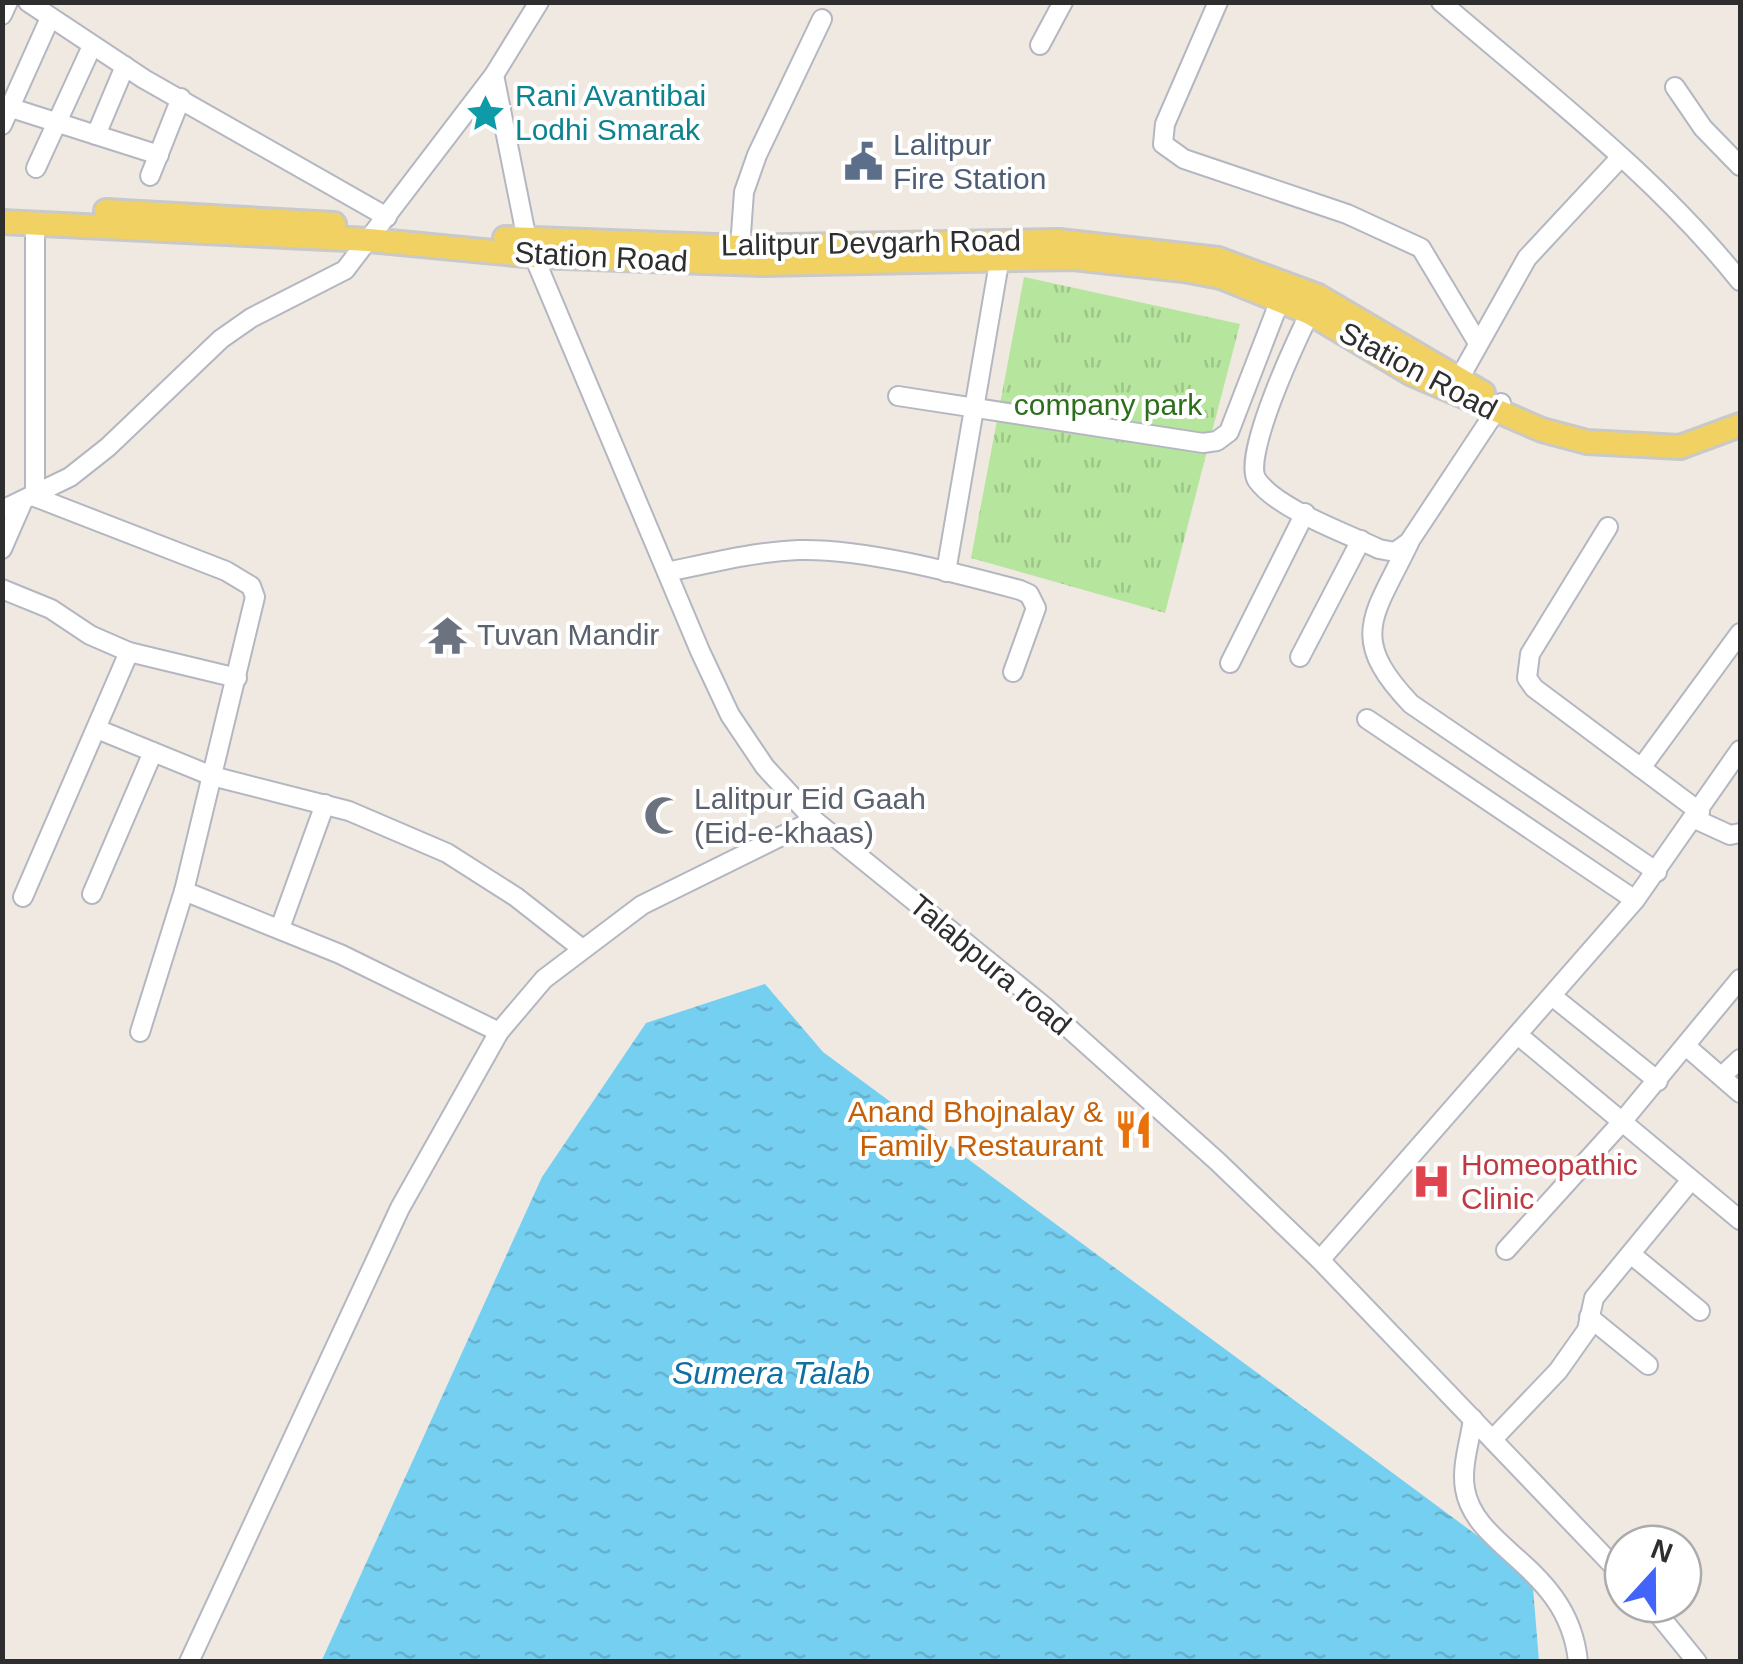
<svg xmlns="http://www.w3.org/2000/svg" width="1743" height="1664" font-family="Helvetica,sans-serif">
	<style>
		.grass { fill: url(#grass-tufts) }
		.water { fill: url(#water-ripples) }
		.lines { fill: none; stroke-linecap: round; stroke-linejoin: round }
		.minor-casing { stroke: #b4b7c1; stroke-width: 22 }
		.major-casing { stroke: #c9c9c9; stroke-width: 28 }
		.minor { stroke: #fff; stroke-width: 18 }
		.major { stroke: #f2d163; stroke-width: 22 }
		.labels { text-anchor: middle; stroke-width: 8; stroke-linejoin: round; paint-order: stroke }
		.culture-label { font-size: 30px; fill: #0d838f; stroke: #fff; text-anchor: start }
		.service-label { font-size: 30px; fill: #4e5e75; stroke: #fff; text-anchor: start }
		.street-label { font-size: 30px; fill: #2e2e2e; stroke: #fff }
		.park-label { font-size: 30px; fill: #2c6e1b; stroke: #fff }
		.worship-label { font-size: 30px; fill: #5b616d; stroke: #fff; text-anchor: start }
		.food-label { font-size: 30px; fill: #c56008; stroke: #fff; text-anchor: end }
		.health-label { font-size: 30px; fill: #be3a42; stroke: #fff; text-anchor: start }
		.water-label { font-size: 32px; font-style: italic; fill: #0d6fa3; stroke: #fff }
	</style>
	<defs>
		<pattern id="grass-tufts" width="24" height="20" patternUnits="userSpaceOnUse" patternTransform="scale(2.5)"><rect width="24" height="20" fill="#b6e59e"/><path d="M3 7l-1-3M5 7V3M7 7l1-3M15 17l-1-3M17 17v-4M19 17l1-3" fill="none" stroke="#9dc588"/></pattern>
		<pattern id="water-ripples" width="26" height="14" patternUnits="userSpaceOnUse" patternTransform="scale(2.5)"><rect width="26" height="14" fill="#75cff0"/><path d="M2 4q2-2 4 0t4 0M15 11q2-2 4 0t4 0" fill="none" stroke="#66b2ce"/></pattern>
	</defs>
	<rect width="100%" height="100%" fill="#efe9e1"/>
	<path class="grass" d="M1024,277L1240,324L1165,613L971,558Z"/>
	<path class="water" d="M765,984L823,1052L1532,1576L1539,1661L321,1662L542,1177L646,1023Z"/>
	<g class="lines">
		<defs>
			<g id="minor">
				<path d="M28,2L144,79L387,217"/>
				<path d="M1218,2L1165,124L1163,144L1184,159L1347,214L1421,248L1478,343"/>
				<path d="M1441,2C1544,91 1655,175 1740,281"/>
				<path d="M2,15L8,2"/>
				<path d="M1040,45L1063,2"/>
				<path d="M494,75L527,240L700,651L730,715L765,767L814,820L1045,1007L1217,1161L1320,1260L1623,1576"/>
				<path d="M1675,87L1703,128L1740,166"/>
				<path d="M2,105L159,155"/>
				<path d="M2,125L50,18"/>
				<path d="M96,135L125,66"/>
				<path d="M36,168L92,46"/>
				<path d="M150,176L181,98"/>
				<path d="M35,222V497L226,571L251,586L255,597L184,891L140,1032"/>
				<path d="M740,247L744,192L757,155L822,19"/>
				<path d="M1314,305C1299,333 1241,457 1257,480C1277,509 1346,533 1379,549L1395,552L1409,542L1501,403"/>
				<path d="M1459,379L1527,258L1621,157"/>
				<path d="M898,396L1203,443L1217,441L1229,432L1280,300"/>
				<path d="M2,510L70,477L108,447L221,339L251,318L345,270L494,75L539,2"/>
				<path d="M1608,527L1530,654L1527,678L1534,688L1700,812"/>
				<path d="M1409,543C1374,616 1347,637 1411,704L1657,872"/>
				<path d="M2,549L23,501"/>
				<path d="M667,572C710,563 753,552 798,550C863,548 956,573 1020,590L1029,594L1036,608L1013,672"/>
				<path d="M946,572L1000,257"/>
				<path d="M2,589L51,609L90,635L129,652L237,678"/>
				<path d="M1300,657L1361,540"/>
				<path d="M1230,663L1305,513"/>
				<path d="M1367,719L1635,900"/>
				<path d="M97,729L212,776L349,811L447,853L516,897L581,948"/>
				<path d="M1641,768L1740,633"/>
				<path d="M1695,819L1730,835L1740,833"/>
				<path d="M184,891L340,954L499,1032"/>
				<path d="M92,894L153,752"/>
				<path d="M23,897L129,652"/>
				<path d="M280,928L325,804"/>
				<path d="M1552,996L1658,1081"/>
				<path d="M1518,1035L1740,1220"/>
				<path d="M1687,1047L1740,1093"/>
				<path d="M1722,1076L1740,1059"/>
				<path d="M1506,1250L1621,1123L1740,979"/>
				<path d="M1632,1255L1700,1311"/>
				<path d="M1320,1260L1635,900L1740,750"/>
				<path d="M1589,1317L1648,1365"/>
				<path d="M1473,1419C1470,1441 1461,1467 1465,1489C1475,1550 1569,1567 1578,1662"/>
				<path d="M1493,1439L1558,1371L1587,1330L1594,1298L1691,1180"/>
				<path d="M1650,1604L1697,1662"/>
				<path d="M189,1662L400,1208L499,1032L544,979L642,905L814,820"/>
			</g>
			<g id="major">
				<path d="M106,211L334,224"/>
				<path d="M2,222L369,240L536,256L762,264L1073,258L1184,270L1221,277L1310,313L1412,374L1542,430L1587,442L1680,447L1740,425"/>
				<path d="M505,238L740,247L1059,241L1218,259L1318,296L1483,393"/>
			</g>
		</defs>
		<use href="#minor" class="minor-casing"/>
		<use href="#major" class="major-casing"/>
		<use href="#minor" class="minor"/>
		<use href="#major" class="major"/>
	</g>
	<defs>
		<symbol id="sight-bare" viewBox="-9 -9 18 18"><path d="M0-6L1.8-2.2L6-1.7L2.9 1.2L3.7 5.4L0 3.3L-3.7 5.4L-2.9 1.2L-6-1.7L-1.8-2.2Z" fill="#0f9aa8" stroke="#fff" stroke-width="2.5" paint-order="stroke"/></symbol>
		<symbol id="civic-bare" viewBox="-9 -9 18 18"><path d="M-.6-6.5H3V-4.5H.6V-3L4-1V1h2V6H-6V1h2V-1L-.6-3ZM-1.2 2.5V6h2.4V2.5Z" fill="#5c6f8a" stroke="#fff" stroke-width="2.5" paint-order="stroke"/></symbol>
		<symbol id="temple-bare" viewBox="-9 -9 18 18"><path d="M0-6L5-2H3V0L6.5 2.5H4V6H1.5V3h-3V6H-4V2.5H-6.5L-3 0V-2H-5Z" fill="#6b7280" stroke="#fff" stroke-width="2.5" paint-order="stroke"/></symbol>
		<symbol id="mosque-bare" viewBox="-9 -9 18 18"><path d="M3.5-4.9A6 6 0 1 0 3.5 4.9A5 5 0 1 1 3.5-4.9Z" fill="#6b7280" stroke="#fff" stroke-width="2.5" paint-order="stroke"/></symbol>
		<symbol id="restaurant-bare" viewBox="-9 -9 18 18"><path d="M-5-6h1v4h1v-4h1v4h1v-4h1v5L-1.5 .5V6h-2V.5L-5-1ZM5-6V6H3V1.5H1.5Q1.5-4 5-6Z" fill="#e8710a" stroke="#fff" stroke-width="2.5" paint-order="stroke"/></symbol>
		<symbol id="hospital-bare" viewBox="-9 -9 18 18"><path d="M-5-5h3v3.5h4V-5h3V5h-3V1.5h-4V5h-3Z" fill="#e0444e" stroke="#fff" stroke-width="2.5" paint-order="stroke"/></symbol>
	</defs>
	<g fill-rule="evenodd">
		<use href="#sight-bare" x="458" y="86" width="55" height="55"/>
		<use href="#civic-bare" x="836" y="134" width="55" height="55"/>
		<use href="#temple-bare" x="420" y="608" width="55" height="55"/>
		<use href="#mosque-bare" x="636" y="788" width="55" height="55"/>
		<use href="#restaurant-bare" x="1106" y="1102" width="55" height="55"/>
		<use href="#hospital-bare" x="1404" y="1154" width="55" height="55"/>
	</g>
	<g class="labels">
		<g class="culture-label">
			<text x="515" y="106">Rani Avantibai<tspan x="515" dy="34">Lodhi Smarak</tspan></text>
		</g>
		<g class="service-label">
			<text x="893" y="155">Lalitpur<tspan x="893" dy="34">Fire Station</tspan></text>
		</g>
		<g class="street-label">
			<text transform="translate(871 243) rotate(-1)" y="10">Lalitpur Devgarh Road</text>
			<text transform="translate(601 257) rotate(3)" y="10">Station Road</text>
			<text transform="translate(1418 371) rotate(28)" y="10">Station Road</text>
			<text transform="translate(990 965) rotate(40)" y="10">Talabpura road</text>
		</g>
		<g class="park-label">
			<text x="1108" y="415">company park</text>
		</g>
		<g class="worship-label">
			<text x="477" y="645">Tuvan Mandir</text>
			<text x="694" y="809">Lalitpur Eid Gaah<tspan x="694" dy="34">(Eid-e-khaas)</tspan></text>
		</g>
		<g class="food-label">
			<text x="1103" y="1122">Anand Bhojnalay &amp;<tspan x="1103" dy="34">Family Restaurant</tspan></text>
		</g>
		<g class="health-label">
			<text x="1461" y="1175">Homeopathic<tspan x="1461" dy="34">Clinic</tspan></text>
		</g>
		<g class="water-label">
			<text x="771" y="1384">Sumera Talab</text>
		</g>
	</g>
	<rect width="1743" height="1664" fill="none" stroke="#2e2e2e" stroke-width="10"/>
	<g transform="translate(1653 1574) rotate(21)"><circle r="48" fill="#ffffff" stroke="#ababab" stroke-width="2.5"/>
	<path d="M0-8L18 38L0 25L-18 38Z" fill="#4264fb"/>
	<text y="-15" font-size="28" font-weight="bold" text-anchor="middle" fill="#2e2e2e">N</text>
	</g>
</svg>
